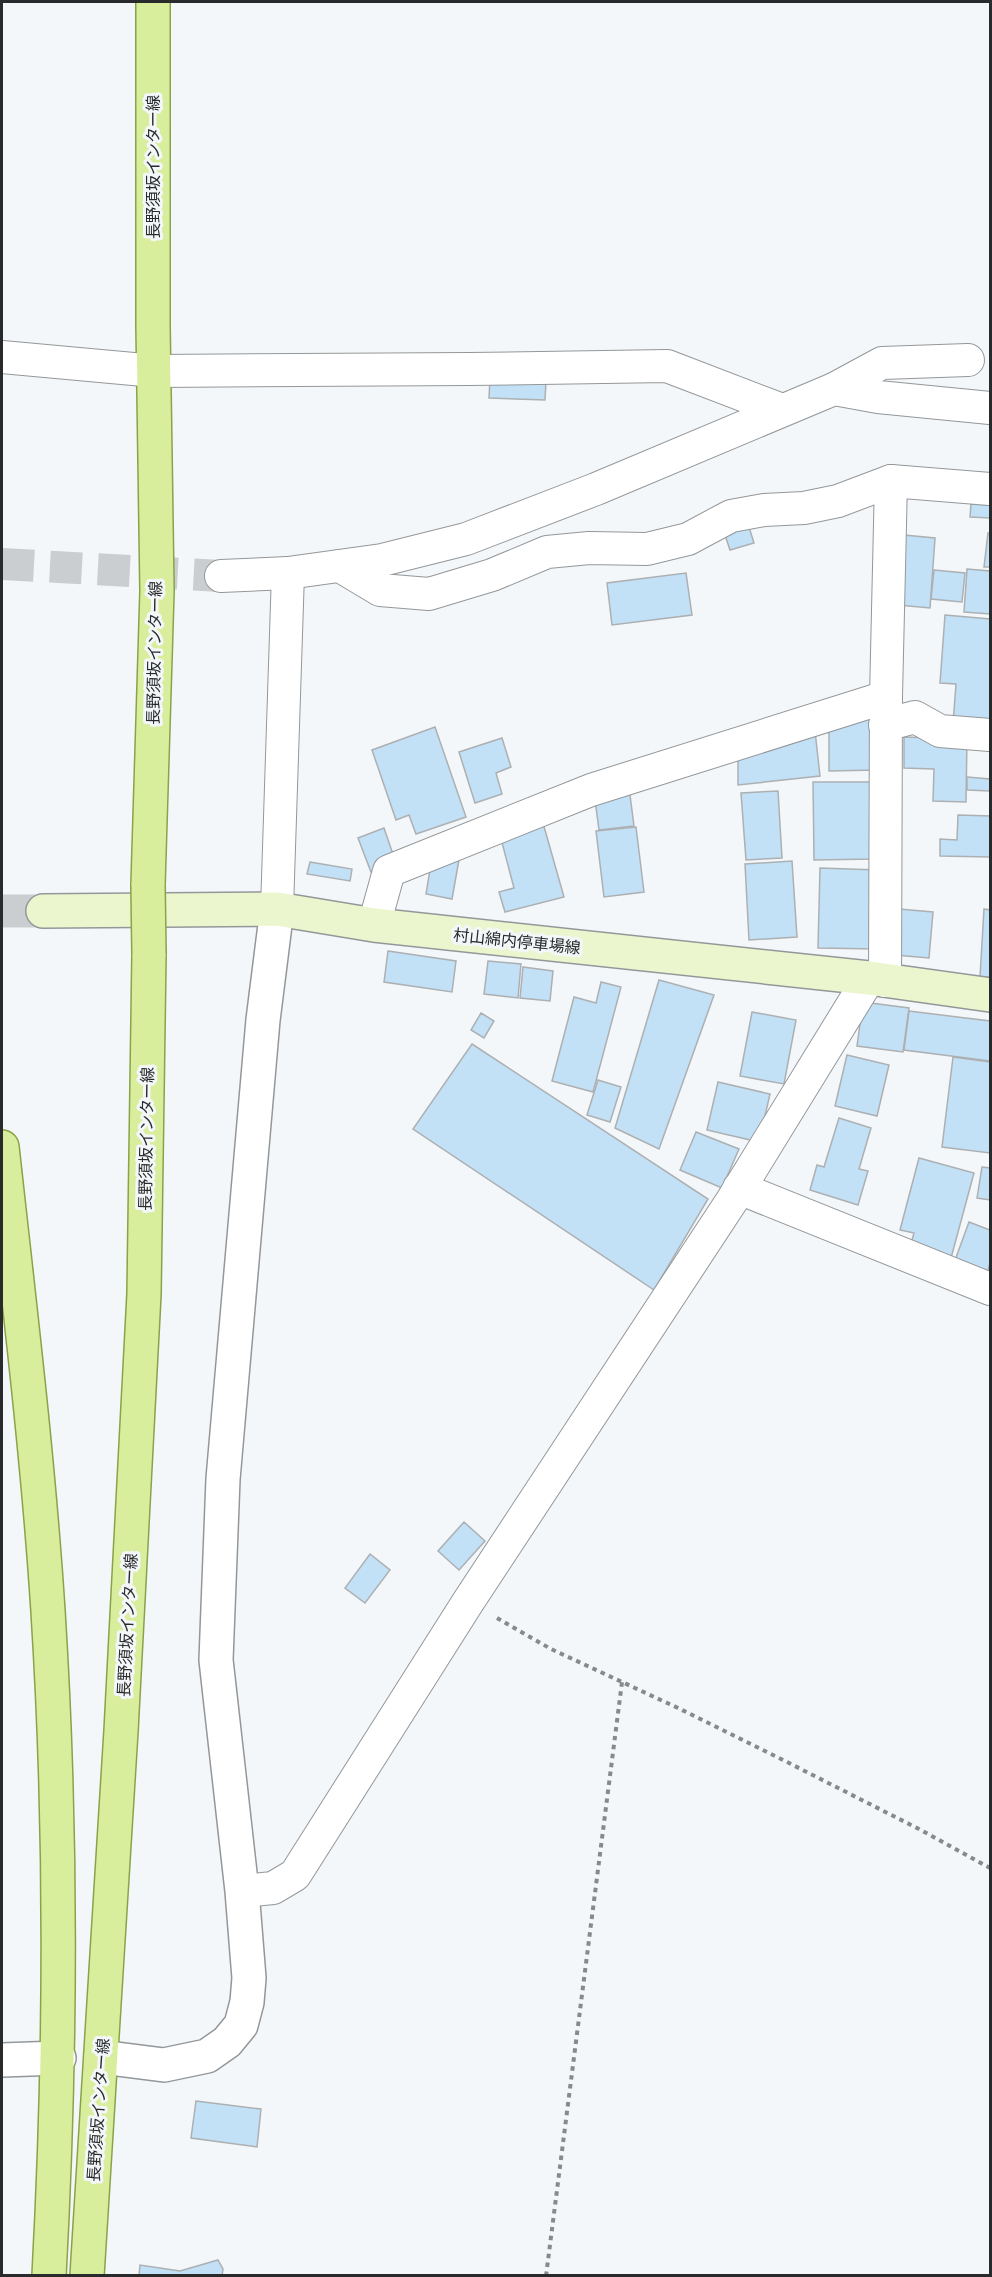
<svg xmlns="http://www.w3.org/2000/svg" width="992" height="2277" font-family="'DM Sans','Noto Sans JP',sans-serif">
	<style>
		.building { fill: #c2e0f6; stroke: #adb0b2; stroke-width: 1.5 }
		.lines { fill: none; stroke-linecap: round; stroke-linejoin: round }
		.minor-tunnel { stroke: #cbced0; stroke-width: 32; stroke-dasharray: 32 16; stroke-linecap: butt }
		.secondary-tunnel { stroke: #cbced0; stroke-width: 33; stroke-dasharray: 33 16; stroke-linecap: butt }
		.minor-casing { stroke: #949799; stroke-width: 34 }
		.tertiary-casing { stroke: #949799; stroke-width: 36 }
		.secondary-casing { stroke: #949799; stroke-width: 36 }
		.primary-casing { stroke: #8aa24a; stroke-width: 36 }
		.path { stroke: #87898b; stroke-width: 4; stroke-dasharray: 4.5 4.5; stroke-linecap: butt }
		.minor { stroke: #fff; stroke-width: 32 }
		.tertiary { stroke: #fff; stroke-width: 33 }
		.secondary { stroke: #ecf6ce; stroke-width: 33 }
		.primary { stroke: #d8ee9c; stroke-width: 33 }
		.primary-bridge-casing { stroke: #8aa24a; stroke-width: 36; stroke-linecap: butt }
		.primary-bridge { stroke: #d8ee9c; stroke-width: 33 }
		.labels { text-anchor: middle; stroke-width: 6; stroke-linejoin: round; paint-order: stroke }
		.street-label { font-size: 16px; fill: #292a2b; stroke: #f4f7f9 }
	</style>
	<rect width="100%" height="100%" fill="#f4f7f9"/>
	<g class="building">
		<path d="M490,378L546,381L545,400L489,398Z"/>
		<path d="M971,504L990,505V518L970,517Z"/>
		<path d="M749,527L754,543L730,550L725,535Z"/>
		<path d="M988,533H990V567H984Z"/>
		<path d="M904,535L935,538L930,608L898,605Z"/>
		<path d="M967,569L990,571V614L964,612Z"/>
		<path d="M934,570L965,573L962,602L931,599Z"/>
		<path d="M686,573L692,615L612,625L607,583Z"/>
		<path d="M945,615L990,619V728L953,724L956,684L940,683Z"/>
		<path d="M876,712L878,770L829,771V721Z"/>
		<path d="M435,727L466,817L416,834L409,815L396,820L372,750Z"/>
		<path d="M815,731L820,776L738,785V754Z"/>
		<path d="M904,737L967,739L966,802L933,801L934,769L904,768Z"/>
		<path d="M502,738L511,767L496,773L502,794L475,803L459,752Z"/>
		<path d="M967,777L990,779V791L967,790Z"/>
		<path d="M813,782H874L875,859L814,860Z"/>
		<path d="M778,791L782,858L746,860L741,793Z"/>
		<path d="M630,795L634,826L599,830L595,800Z"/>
		<path d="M958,815L990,816V857L940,856V839L957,840Z"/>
		<path d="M543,823L564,897L505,912L499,892L514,888L500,835Z"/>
		<path d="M636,827L644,892L604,897L596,831Z"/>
		<path d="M384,828L396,863L371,872L358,838Z"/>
		<path d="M460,854L452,899L426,894L432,858Z"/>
		<path d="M792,861L797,937L749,940L745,864Z"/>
		<path d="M310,862L352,869L350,881L307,874Z"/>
		<path d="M820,868L878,870L876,949L818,948Z"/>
		<path d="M899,909L933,912L929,958L895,955Z"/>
		<path d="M984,909L990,910V977H980Z"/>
		<path d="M388,951L456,961L452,992L384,982Z"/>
		<path d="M488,961L521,964L518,998L484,994Z"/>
		<path d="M523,967L553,971L550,1001L520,998Z"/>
		<path d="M659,980L714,995L659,1149L615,1128Z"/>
		<path d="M601,982L621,987L593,1092L552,1081L574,997L596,1003Z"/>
		<path d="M863,1002L909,1008L903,1052L857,1046Z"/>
		<path d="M909,1011L990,1021V1061L904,1050Z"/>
		<path d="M752,1012L796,1020L784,1084L740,1076Z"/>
		<path d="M481,1013L494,1021L484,1038L471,1030Z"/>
		<path d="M472,1044L708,1199L654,1290L413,1129Z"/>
		<path d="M847,1055L889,1065L877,1116L835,1106Z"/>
		<path d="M953,1057L990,1062V1153L942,1147Z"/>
		<path d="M598,1080L621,1087L610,1122L587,1115Z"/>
		<path d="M718,1082L770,1094L759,1142L707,1130Z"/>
		<path d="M839,1118L871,1128L859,1169L868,1171L858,1205L810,1190L817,1165L824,1167Z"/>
		<path d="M696,1132L739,1149L722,1188L680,1170Z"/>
		<path d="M919,1158L974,1173L951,1258L910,1247L914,1233L900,1230Z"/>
		<path d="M982,1167L990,1168V1200L977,1198Z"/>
		<path d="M969,1222L990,1230V1263L987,1274L954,1263Z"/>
		<path d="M464,1522L485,1541L459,1570L438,1551Z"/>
		<path d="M370,1554L390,1570L365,1603L345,1588Z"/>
		<path d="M196,2101L261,2109L257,2147L191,2138Z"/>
		<path d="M218,2260L223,2269L222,2276H139L140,2265L180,2271Z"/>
	</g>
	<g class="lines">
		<path class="minor-tunnel" d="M2,564L221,576"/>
		<path class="secondary-tunnel" d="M2,911H43"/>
		<defs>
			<g id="minor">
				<path d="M2,357L155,371L469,369L667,366L782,410"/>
				<path d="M834,389L882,363L968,360"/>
				<path d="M340,566L380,590L429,594L492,575L547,552L589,548L647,549L688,539L731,516L764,510L804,508L838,501L891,481"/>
				<path d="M221,576L288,573L382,560L466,539L596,489L834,389L878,397L990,408"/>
				<path d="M885,725L915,717L940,731L990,735"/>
				<path d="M277,909L288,573"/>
				<path d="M374,925L389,871L591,790L886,697"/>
				<path d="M885,981L886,697L891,481L990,489"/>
				<path d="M739,1188L990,1289"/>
				<path d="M242,1891L273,1888L295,1875L468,1602L733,1199L869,978"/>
			</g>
			<g id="tertiary">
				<path d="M101,2057L164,2065L207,2056L227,2042L241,2025L247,2002L249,1978L242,1891L216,1660L223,1479L263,1020L277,909"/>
				<path d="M2,2060L59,2058"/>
			</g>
			<path id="secondary" d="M43,911L277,909L374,925L869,978L990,995"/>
			<g id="primary">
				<path d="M148,885L157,591L153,326V2"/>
				<path d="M2,1147C19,1302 38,1456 48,1611C62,1832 61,2054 49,2276"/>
				<path d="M87,2276L121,1731L144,1294L149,954"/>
			</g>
		</defs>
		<use href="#minor" class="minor-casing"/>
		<use href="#tertiary" class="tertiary-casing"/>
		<use href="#secondary" class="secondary-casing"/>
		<use href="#primary" class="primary-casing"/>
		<g class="path">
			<path d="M497,1618L551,1649L678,1708L783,1760L919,1829L990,1868"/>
			<path d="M546,2276L622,1682"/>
		</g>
		<use href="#minor" class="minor"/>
		<use href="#tertiary" class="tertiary"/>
		<use href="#secondary" class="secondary"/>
		<use href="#primary" class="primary"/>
		<defs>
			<path id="primary-bridge" d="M148,885L149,954"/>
		</defs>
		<use href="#primary-bridge" class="primary-bridge-casing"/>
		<use href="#primary-bridge" class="primary-bridge"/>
	</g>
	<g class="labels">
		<g class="street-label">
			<text transform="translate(153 167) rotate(-90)" y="6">長野須坂インター線</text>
			<text transform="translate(154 653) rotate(-89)" y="6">長野須坂インター線</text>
			<text transform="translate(517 941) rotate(6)" y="6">村山綿内停車場線</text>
			<text transform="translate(146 1139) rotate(-89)" y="6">長野須坂インター線</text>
			<text transform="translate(127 1625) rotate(-87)" y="6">長野須坂インター線</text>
			<text transform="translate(98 2110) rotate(-86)" y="6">長野須坂インター線</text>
		</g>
	</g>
	<rect width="992" height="2277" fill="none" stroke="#292a2b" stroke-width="6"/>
</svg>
